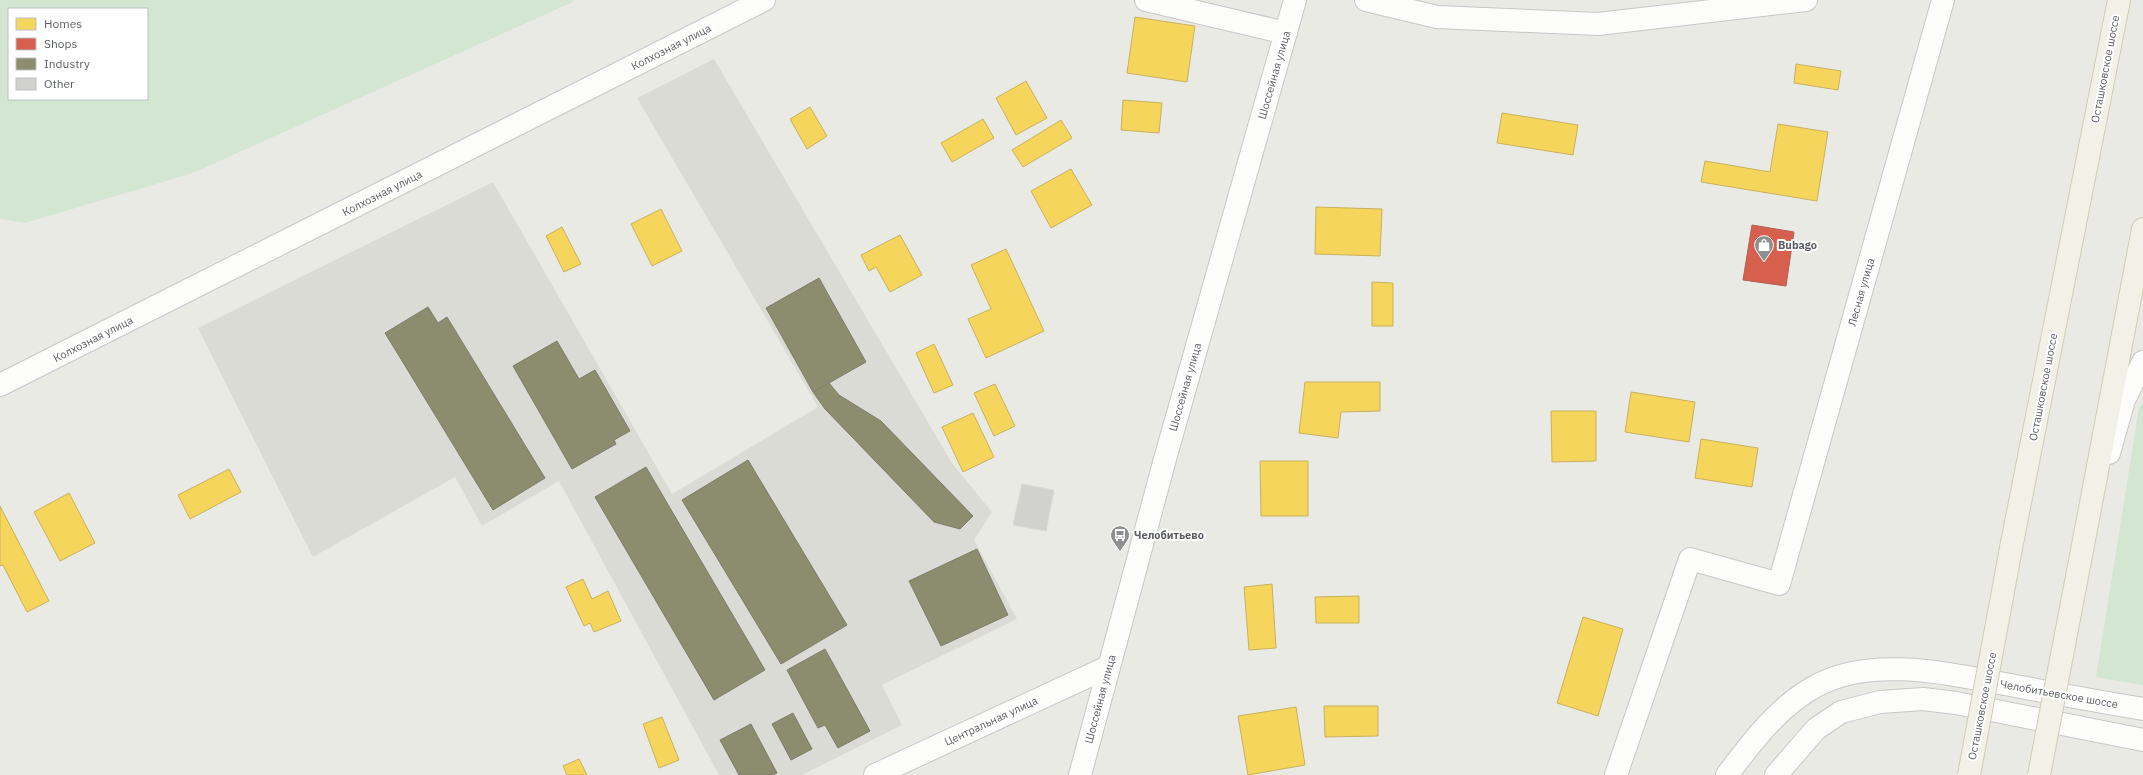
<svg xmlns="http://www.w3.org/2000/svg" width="2143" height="775" font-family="'IBM Plex Sans',sans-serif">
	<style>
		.industrial { fill: #dbdbd6 }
		.green { fill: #d3e6d2; fill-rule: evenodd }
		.homes { fill: #f6d55c; stroke: #c8b15e }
		.shops { fill: #d6604d; stroke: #b15f53 }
		.industry { fill: #8c8c6e; stroke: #7d7e6a }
		.building { fill: #d1d1ce; stroke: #dad8d4 }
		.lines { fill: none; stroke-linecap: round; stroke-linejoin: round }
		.minor-casing { stroke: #c7c7c7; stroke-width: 24 }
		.major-casing { stroke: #d1cbb4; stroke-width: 24 }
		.minor { stroke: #fcfcfb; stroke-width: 22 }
		.major { stroke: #f2f1e7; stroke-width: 22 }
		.major-bridge-casing { stroke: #d1cbb4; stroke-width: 24; stroke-linecap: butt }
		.major-bridge { stroke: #f2f1e7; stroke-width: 22 }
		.labels { text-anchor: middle; stroke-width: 4; stroke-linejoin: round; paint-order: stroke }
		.street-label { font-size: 11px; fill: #5b5e62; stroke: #fff }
		.poi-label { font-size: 11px; font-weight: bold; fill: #5b5e62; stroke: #fff; text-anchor: start }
	</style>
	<rect width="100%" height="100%" fill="#eaeae5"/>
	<path class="industrial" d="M714,59L952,463L992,512L974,540L1017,619L882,685L902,725L802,775H719L559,481L482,526L455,477L313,557L198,328L493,182L672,494L818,407L637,98Z"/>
	<g class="green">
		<path d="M0,0H572L573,2L193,173L25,223L0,219ZM9,9H147V99H9Z"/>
		<path d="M2143,402V685L2096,677L2139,408Z"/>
	</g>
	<g class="homes">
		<path d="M1135,17L1195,26L1187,82L1127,73Z"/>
		<path d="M1796,64L1841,71L1838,90L1794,83Z"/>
		<path d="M1026,81L1047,118L1016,135L996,98Z"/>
		<path d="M1123,100L1162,103L1159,133L1121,130Z"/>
		<path d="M810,107L827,136L807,149L790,119Z"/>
		<path d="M1502,113L1578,125L1573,155L1497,143Z"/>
		<path d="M983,119L994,138L952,162L941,143Z"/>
		<path d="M1061,120L1072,138L1023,167L1012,150Z"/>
		<path d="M1778,124L1828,132L1817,201L1701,182L1705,161L1770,172Z"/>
		<path d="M1071,169L1092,205L1051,228L1031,191Z"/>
		<path d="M1316,207L1382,209L1380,256L1315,254Z"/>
		<path d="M661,209L682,251L652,266L631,224Z"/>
		<path d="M562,227L581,264L564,272L546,236Z"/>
		<path d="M900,235L922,275L890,292L876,267L869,271L861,255Z"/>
		<path d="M1006,249L1044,331L986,358L968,319L991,309L971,265Z"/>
		<path d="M1372,282L1393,283V326H1372Z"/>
		<path d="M934,344L953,385L934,393L916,353Z"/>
		<path d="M1305,382H1380V411L1341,412L1338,438L1299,433Z"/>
		<path d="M995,384L1015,426L994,436L974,393Z"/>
		<path d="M1631,392L1695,402L1689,442L1625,432Z"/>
		<path d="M1551,411H1596V461L1552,462Z"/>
		<path d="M973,413L994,457L963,472L942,427Z"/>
		<path d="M1701,439L1758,448L1752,487L1695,478Z"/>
		<path d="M1260,461H1308V516H1261Z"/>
		<path d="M229,469L241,492L190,519L178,495Z"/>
		<path d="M69,493L95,543L60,561L34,512Z"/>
		<path d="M0,506L49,601L27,612L3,565L0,566Z"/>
		<path d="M583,579L592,599L608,591L621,621L594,632L590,623L584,626L566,587Z"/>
		<path d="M1272,584L1276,648L1249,650L1244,587Z"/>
		<path d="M1359,596V623H1316L1315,597Z"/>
		<path d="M1583,617L1623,629L1598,716L1557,703Z"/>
		<path d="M1324,706H1378V736L1325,737Z"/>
		<path d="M1296,707L1305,765L1248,775L1238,716Z"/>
		<path d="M662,717L679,760L659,768L643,724Z"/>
		<path d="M579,759L587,775H567L563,766Z"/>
	</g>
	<path class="shops" d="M1752,225L1794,232L1786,286L1743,280Z"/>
	<g class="industry">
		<path d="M819,278L866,362L813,392L766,308Z"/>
		<path d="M428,307L438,323L447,317L545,478L493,510L385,333Z"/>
		<path d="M557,341L579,379L595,370L630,431L614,440L616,444L572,469L513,366Z"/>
		<path d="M829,383L839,395L881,421L973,516L960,529L934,522L825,409L813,392Z"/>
		<path d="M748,460L847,625L781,664L682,500Z"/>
		<path d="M646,467L765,670L714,700L595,497Z"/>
		<path d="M977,549L1008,615L941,646L909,581Z"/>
		<path d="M825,649L870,731L838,748L825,725L818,728L787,670Z"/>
		<path d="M793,713L812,749L791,760L772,724Z"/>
		<path d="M751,724L777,773L773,775H739L720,740Z"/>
	</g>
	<path class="building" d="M1022,484L1054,490L1046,531L1013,525Z"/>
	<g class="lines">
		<defs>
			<g id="minor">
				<path d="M1146,0L1286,33"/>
				<path d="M1366,0L1437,17L1598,24L1806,0"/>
				<path d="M0,385L764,0"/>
				<path d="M2109,453L2124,400L2143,362"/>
				<path d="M875,775L1108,667"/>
				<path d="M1080,775L1165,459L1295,0"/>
				<path d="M1616,775L1690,559L1779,584L1943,0"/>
				<path d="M1727,775C1752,742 1777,708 1814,687C1873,653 1958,676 2021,687C2062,695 2102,702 2143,709"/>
				<path d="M1776,775L1816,729L1841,712L1880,702L1923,699L1956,703L2143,740"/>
			</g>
			<g id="major">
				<path d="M2011,548L2119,0"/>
				<path d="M2080,561L2143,229"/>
			</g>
		</defs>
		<use href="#minor" class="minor-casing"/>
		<use href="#major" class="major-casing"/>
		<use href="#minor" class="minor"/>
		<use href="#major" class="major"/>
		<defs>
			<g id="major-bridge">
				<path d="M1969,775L2011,548"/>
				<path d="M2039,775L2080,561"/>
			</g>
		</defs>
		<use href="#major-bridge" class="major-bridge-casing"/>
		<use href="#major-bridge" class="major-bridge"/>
	</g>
	<defs>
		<symbol id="shop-pin" viewBox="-11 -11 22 30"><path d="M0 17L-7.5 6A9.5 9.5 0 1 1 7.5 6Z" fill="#8d8f90" stroke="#fff"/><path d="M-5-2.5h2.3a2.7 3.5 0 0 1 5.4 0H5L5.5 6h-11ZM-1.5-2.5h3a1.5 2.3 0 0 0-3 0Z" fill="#fff"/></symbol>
		<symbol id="bus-pin" viewBox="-11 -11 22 30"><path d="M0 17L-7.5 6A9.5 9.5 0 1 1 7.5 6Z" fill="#8d8f90" stroke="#fff"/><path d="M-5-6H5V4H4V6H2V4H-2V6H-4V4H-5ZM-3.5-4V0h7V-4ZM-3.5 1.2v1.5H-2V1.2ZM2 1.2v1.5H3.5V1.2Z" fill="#fff"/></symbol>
	</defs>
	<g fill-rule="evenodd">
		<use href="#shop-pin" x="1753" y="234" width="22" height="30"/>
		<use href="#bus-pin" x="1109" y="524" width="22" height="30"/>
	</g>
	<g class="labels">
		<g class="street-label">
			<text transform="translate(671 47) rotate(-27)" y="4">Колхозная улица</text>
			<text transform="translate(2105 69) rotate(-79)" y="4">Осташковское шоссе</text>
			<text transform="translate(1274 75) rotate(-74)" y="4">Шоссейная улица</text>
			<text transform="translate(382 193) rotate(-27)" y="4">Колхозная улица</text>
			<text transform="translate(1861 292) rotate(-74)" y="4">Лесная улица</text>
			<text transform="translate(93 339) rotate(-27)" y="4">Колхозная улица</text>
			<text transform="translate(1185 387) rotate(-74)" y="4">Шоссейная улица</text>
			<text transform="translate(2043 387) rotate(-79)" y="4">Осташковское шоссе</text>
			<text transform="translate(2059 694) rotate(10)" y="4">Челобитьевское шоссе</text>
			<text transform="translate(1100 699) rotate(-75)" y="4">Шоссейная улица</text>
			<text transform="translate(1982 706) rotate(-79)" y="4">Осташковское шоссе</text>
			<text transform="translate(991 721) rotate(-25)" y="4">Центральная улица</text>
		</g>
		<g class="poi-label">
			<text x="1778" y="249">Bubago</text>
			<text x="1134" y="539">Челобитьево</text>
		</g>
	</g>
	<rect x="8" y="8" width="140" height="92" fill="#ffffff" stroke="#bdbfc0"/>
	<rect x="16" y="18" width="20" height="12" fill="#f6d55c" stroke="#bdbfc0"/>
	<text x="44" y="28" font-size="12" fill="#5b5e62">Homes</text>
	<rect x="16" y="38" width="20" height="12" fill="#d6604d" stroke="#bdbfc0"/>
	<text x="44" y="48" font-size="12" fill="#5b5e62">Shops</text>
	<rect x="16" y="58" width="20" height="12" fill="#8c8c6e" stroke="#bdbfc0"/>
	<text x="44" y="68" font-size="12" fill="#5b5e62">Industry</text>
	<rect x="16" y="78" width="20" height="12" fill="#d1d1ce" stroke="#bdbfc0"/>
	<text x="44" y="88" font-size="12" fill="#5b5e62">Other</text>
</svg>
